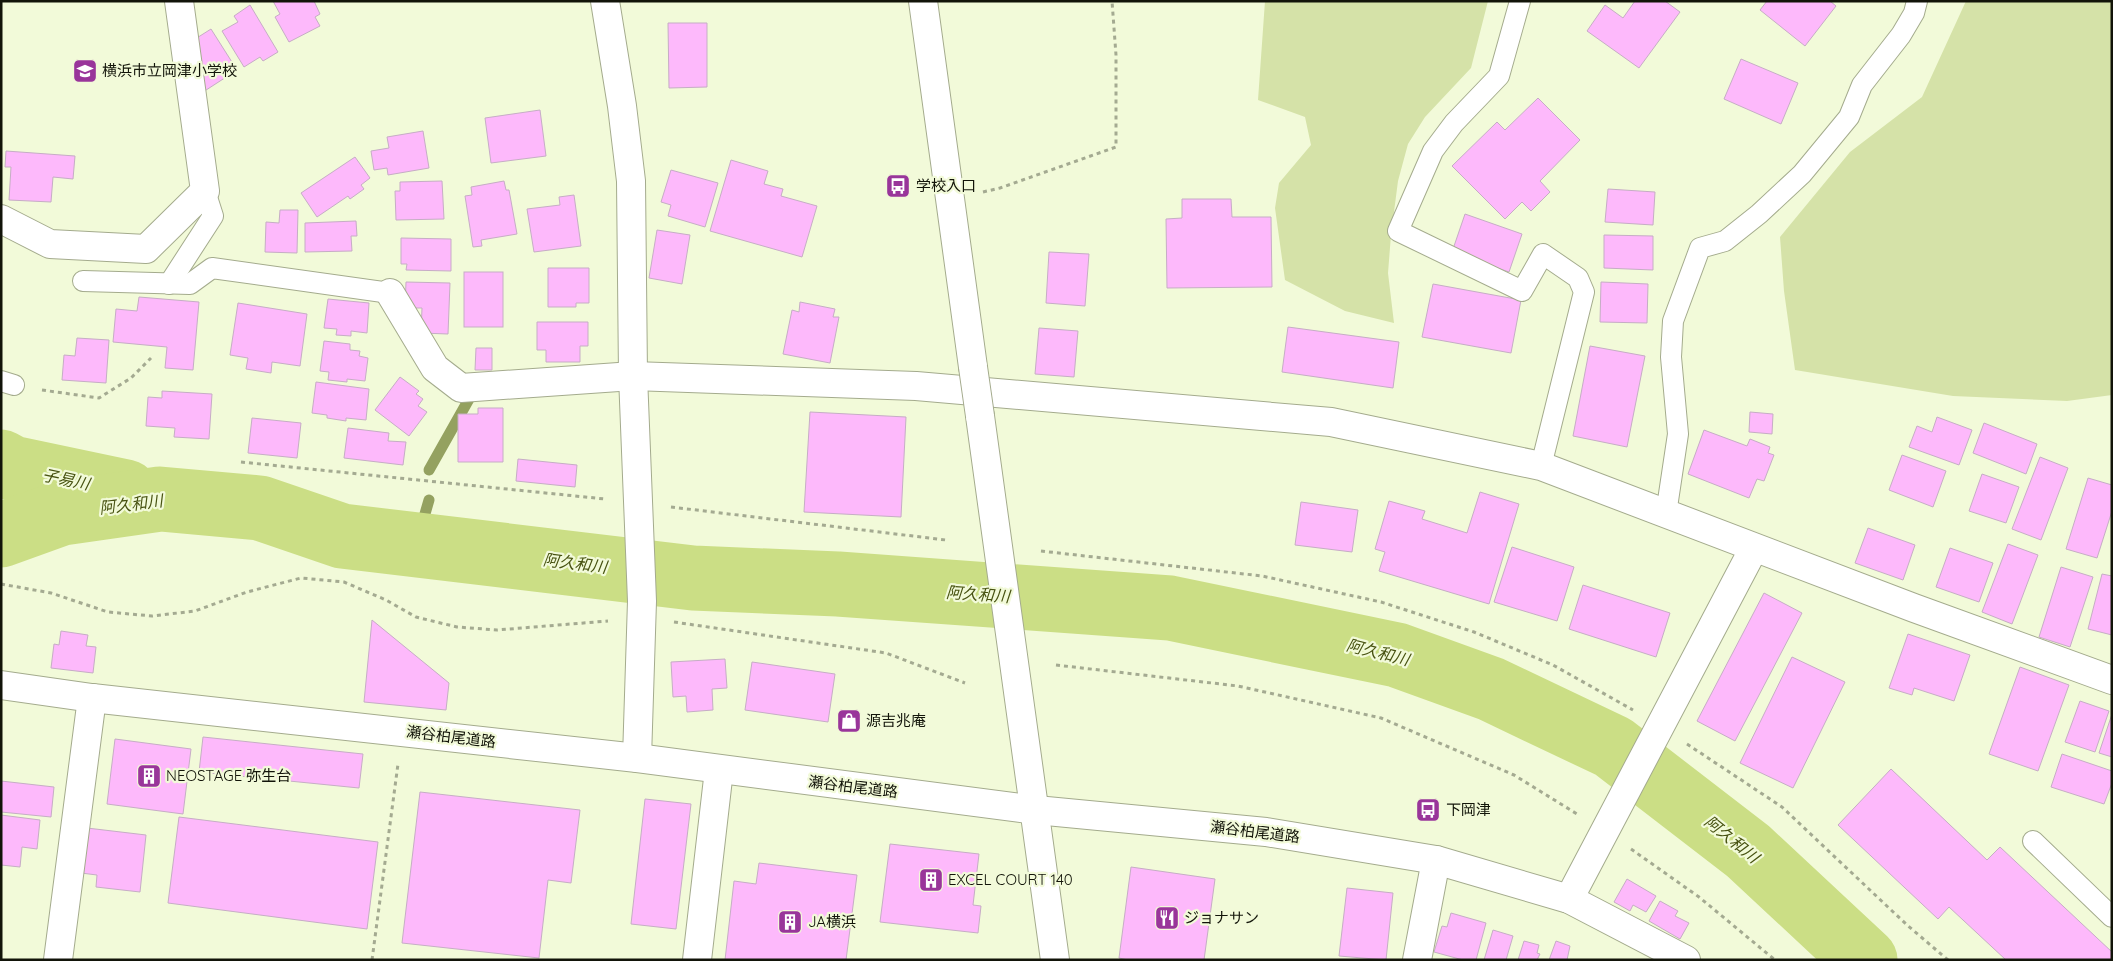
<svg xmlns="http://www.w3.org/2000/svg" width="2113" height="961" font-family="Quicksand,'Noto Sans JP',sans-serif">
	<style>
		.green { fill: #d5e2a8 }
		.lines { fill: none; stroke-linecap: round; stroke-linejoin: round }
		.stream { stroke: #94a160; stroke-width: 11 }
		.river { stroke: #cbde85; stroke-width: 65 }
		.building { fill: #fdb9fb; stroke: #c6adc5 }
		.service-casing { stroke: #a4ab8d; stroke-width: 22 }
		.minor-casing { stroke: #a4ab8d; stroke-width: 30 }
		.tertiary-casing { stroke: #a4ab8d; stroke-width: 30 }
		.secondary-casing { stroke: #a4ab8d; stroke-width: 30 }
		.path { stroke: #a4aa91; stroke-width: 3; stroke-dasharray: 4 4; stroke-linecap: butt }
		.service { stroke: #fff; stroke-width: 20 }
		.minor { stroke: #fff; stroke-width: 28 }
		.tertiary { stroke: #fff; stroke-width: 28 }
		.secondary { stroke: #fff; stroke-width: 28 }
		.tertiary-bridge-casing { stroke: #a4ab8d; stroke-width: 30; stroke-linecap: butt }
		.tertiary-bridge { stroke: #fff; stroke-width: 28 }
		.labels { text-anchor: middle; stroke-width: 4.5; stroke-linejoin: round; paint-order: stroke }
		.poi-label { font-size: 15px; fill: #121409; stroke: #f2fad9; text-anchor: start }
		.street-label { font-size: 15px; fill: #121409; stroke: #f2fad9 }
		.water-label { font-size: 16px; font-style: italic; fill: #475211; stroke: #f2fad9 }
	</style>
	<rect width="100%" height="100%" fill="#f2fad9"/>
	<g class="green">
		<path d="M1265,1H1488L1471,68L1425,117L1408,144L1398,181L1391,235L1388,273L1394,323L1345,311L1285,280L1275,208L1279,183L1311,145L1305,117L1258,100Z"/>
		<path d="M1966,1H2112V395L2067,401L1953,396L1795,370L1784,291L1780,237L1850,152L1922,97Z"/>
	</g>
	<g class="lines">
		<g class="stream">
			<path d="M429,470L469,399"/>
			<path d="M416,545L429,500"/>
		</g>
		<g class="river">
			<path d="M1,462L12,468L126,492"/>
			<path d="M1,535L62,513L160,499L260,508L342,536L693,578L838,584L1170,608L1397,655L1491,689L1613,747L1748,851L1865,960"/>
		</g>
	</g>
	<g class="building">
		<path d="M273,1H314L320,14L315,17L320,26L289,42L275,17L280,14Z"/>
		<path d="M1635,1H1665L1680,12L1639,68L1587,31L1605,5L1623,18Z"/>
		<path d="M1767,1H1830L1836,6L1805,46L1760,10Z"/>
		<path d="M250,5L278,52L263,61L260,57L244,67L222,31L238,22L234,16Z"/>
		<path d="M668,23H707V87L669,88Z"/>
		<path d="M211,29L237,70L200,94L192,41Z"/>
		<path d="M1741,59L1798,83L1781,124L1724,99Z"/>
		<path d="M1538,98L1580,140L1540,181L1550,192L1531,211L1522,202L1505,219L1452,166L1497,122L1505,130Z"/>
		<path d="M540,110L546,156L491,163L485,118Z"/>
		<path d="M423,131L429,168L388,175L387,168L374,170L371,151L389,148L387,137Z"/>
		<path d="M6,151L75,156L73,179L53,177L51,202L9,200L11,167H5Z"/>
		<path d="M355,157L370,178L361,185L364,189L350,199L348,196L317,217L301,193Z"/>
		<path d="M731,160L768,171L764,184L783,189L781,196L817,206L802,257L710,231Z"/>
		<path d="M671,170L718,183L705,227L668,216L671,205L661,202Z"/>
		<path d="M442,181L444,219L396,220L395,191H400V182Z"/>
		<path d="M504,181L506,190H509L517,234L481,240L482,246L473,247L465,196L472,195L471,187Z"/>
		<path d="M1608,189L1655,192L1653,225L1605,222Z"/>
		<path d="M574,195L581,246L534,252L527,209L560,205L559,197Z"/>
		<path d="M1182,199H1231L1232,217H1271L1272,287L1167,288L1166,219L1182,218Z"/>
		<path d="M280,210H298L297,253L265,252L266,222L279,223Z"/>
		<path d="M1465,214L1522,234L1509,272L1452,252Z"/>
		<path d="M356,221L357,236H351L352,251L305,252V223Z"/>
		<path d="M657,230L690,235L682,284L649,278Z"/>
		<path d="M1604,235L1653,236V270L1604,268Z"/>
		<path d="M401,238L451,239V271L406,270L407,264H401Z"/>
		<path d="M1049,252L1089,254L1085,306L1046,303Z"/>
		<path d="M548,268H589V303H576V307H548Z"/>
		<rect x="464" y="272" width="39" height="55"/>
		<path d="M406,282L450,283L448,334L421,333L422,308H405Z"/>
		<path d="M1601,282L1648,284L1647,323L1600,322Z"/>
		<path d="M1433,284L1521,300L1511,353L1422,337Z"/>
		<path d="M139,297L199,302L193,370L165,368L167,347L113,342L116,309L137,311Z"/>
		<path d="M328,299L369,303L367,333L351,331V336L336,335L337,329L324,328Z"/>
		<path d="M800,302L835,309L833,317H839L830,363L783,354L792,310L799,312Z"/>
		<path d="M238,303L307,314L300,366L272,362L271,373L246,369L248,358L230,355Z"/>
		<path d="M537,322H588V346H580V362H546V350H537Z"/>
		<path d="M1288,327L1399,342L1393,388L1282,372Z"/>
		<path d="M1039,328L1078,331L1074,377L1035,374Z"/>
		<path d="M77,338L109,340L106,383L62,380L64,355L75,356Z"/>
		<path d="M324,341L350,344V350L360,351L359,356L368,358L365,381L347,379V382L328,380L329,372L320,371Z"/>
		<path d="M1590,346L1645,356L1627,447L1573,436Z"/>
		<path d="M476,348H492V370H475Z"/>
		<path d="M400,377L419,391L416,394L423,399L418,406L427,412L409,436L375,410Z"/>
		<path d="M316,382L369,389L366,420L346,418V421L327,418V415L312,413Z"/>
		<path d="M162,391L212,394L209,439L174,437L175,428L146,426L148,397L162,398Z"/>
		<path d="M478,408H503V462H458V414H478Z"/>
		<path d="M810,412L906,417L901,517L804,512Z"/>
		<path d="M1750,412L1773,414L1772,434L1749,432Z"/>
		<path d="M1937,417L1972,430L1959,465L1909,447L1917,426L1932,432Z"/>
		<path d="M252,418L301,423L297,458L248,453Z"/>
		<path d="M1984,423L2037,444L2026,474L1973,453Z"/>
		<path d="M348,428L389,433L388,441L406,442L403,465L344,458Z"/>
		<path d="M1704,430L1747,446L1750,439L1770,447L1768,453L1774,455L1764,481L1757,479L1749,498L1688,474Z"/>
		<path d="M1902,455L1946,471L1933,507L1889,490Z"/>
		<path d="M2040,457L2068,468L2041,540L2012,529Z"/>
		<path d="M518,459L577,465L575,487L516,481Z"/>
		<path d="M1982,474L2019,487L2006,523L1969,511Z"/>
		<path d="M2088,478L2112,485V511L2097,558L2066,549Z"/>
		<path d="M1480,492L1519,504L1489,604L1379,571L1385,552L1375,549L1389,501L1425,511L1422,519L1467,533Z"/>
		<path d="M1301,502L1358,510L1352,552L1295,545Z"/>
		<path d="M1868,528L1915,545L1903,580L1855,563Z"/>
		<path d="M2008,544L2038,555L2012,624L1982,612Z"/>
		<path d="M1512,547L1574,567L1557,621L1494,602Z"/>
		<path d="M1950,548L1993,563L1979,602L1936,587Z"/>
		<path d="M2061,567L2093,577L2070,647L2039,637Z"/>
		<path d="M2102,574L2112,576V635L2088,629Z"/>
		<path d="M1583,585L1670,613L1656,657L1569,629Z"/>
		<path d="M1764,593L1802,613L1735,741L1697,721Z"/>
		<path d="M372,620L449,683L446,710L364,702Z"/>
		<path d="M61,631L88,635L86,646L96,647L93,673L51,668L54,644L59,645Z"/>
		<path d="M1908,634L1970,655L1954,701L1914,688L1912,695L1889,688Z"/>
		<path d="M1792,657L1845,682L1793,788L1740,763Z"/>
		<path d="M725,659L727,688L712,689L713,710L687,712L686,696L673,697L671,662Z"/>
		<path d="M752,662L835,674L828,722L745,710Z"/>
		<path d="M2020,667L2069,685L2038,771L1989,754Z"/>
		<path d="M2080,701L2109,711L2095,752L2065,742Z"/>
		<path d="M2112,714V757L2099,753Z"/>
		<path d="M203,737L363,754L359,788L199,772Z"/>
		<path d="M115,739L191,749L183,814L107,804Z"/>
		<path d="M2062,754L2112,771V783L2104,804L2051,787Z"/>
		<path d="M1891,769L1987,860L2000,847L2112,952V960H2006L1949,907L1938,919L1838,825Z"/>
		<path d="M1,781L54,787L51,817L1,812Z"/>
		<path d="M420,792L580,810L571,883L548,880L539,958L402,943Z"/>
		<path d="M645,799L691,804L676,929L631,924Z"/>
		<path d="M1,815L40,820L37,849L22,847L20,867L1,865Z"/>
		<path d="M179,817L378,842L367,929L168,903Z"/>
		<path d="M87,828L146,835L140,892L96,887L97,875L81,873Z"/>
		<path d="M890,844L979,854L973,905L981,906L978,933L880,922Z"/>
		<path d="M759,863L857,875L846,960H725L734,881L756,884Z"/>
		<path d="M1131,867L1215,879L1204,960H1128L1119,958Z"/>
		<path d="M1627,879L1656,896L1646,912L1633,905L1630,911L1614,902Z"/>
		<path d="M1347,888L1393,893L1386,960L1339,956Z"/>
		<path d="M1660,901L1678,911L1675,916L1689,923L1680,939L1649,921Z"/>
		<path d="M1451,913L1486,923L1476,960H1463L1434,952L1442,926L1447,927Z"/>
		<path d="M1493,930L1513,936L1506,960H1484Z"/>
		<path d="M1524,941L1539,945L1537,953L1540,954L1537,960H1518Z"/>
		<path d="M1556,941L1570,946L1567,960H1549Z"/>
	</g>
	<g class="lines">
		<defs>
			<g id="service">
				<path d="M1520,1L1499,76L1454,123L1433,151L1398,231L1522,291L1543,254L1578,278L1584,292L1541,466"/>
				<path d="M83,281L190,284L212,268L390,293"/>
				<path d="M169,284L213,216L205,191"/>
				<path d="M1,381L14,385"/>
				<path d="M1666,514L1678,434L1671,357L1673,321L1700,248L1725,241L1759,214L1802,174L1849,117L1862,85L1901,35L1914,13L1917,1"/>
				<path d="M2033,841L2112,917"/>
			</g>
			<g id="minor">
				<path d="M1,219L50,244L146,249L205,191L179,1"/>
				<path d="M390,293L435,368L461,388L633,376L916,386L1331,422L1541,466L1914,608L2112,680"/>
				<path d="M1569,899L1754,548"/>
				<path d="M58,960L92,698"/>
				<path d="M697,960L719,770"/>
				<path d="M1417,960L1436,860"/>
			</g>
			<g id="tertiary">
				<path d="M605,1L622,106L631,181L633,376L642,601L637,758"/>
				<path d="M923,1L973,367"/>
				<path d="M980,416L1055,960"/>
			</g>
			<path id="secondary" d="M1,685L92,698L637,758L1036,810L1266,832L1436,860L1569,899L1686,960"/>
		</defs>
		<use href="#service" class="service-casing"/>
		<use href="#minor" class="minor-casing"/>
		<use href="#tertiary" class="tertiary-casing"/>
		<use href="#secondary" class="secondary-casing"/>
		<g class="path">
			<path d="M983,192L1000,188L1116,147V55L1112,1"/>
			<path d="M42,390L99,398L131,378L151,358"/>
			<path d="M241,462L605,499"/>
			<path d="M671,507L946,540"/>
			<path d="M1041,551L1262,576L1381,602L1474,632L1553,665L1633,710"/>
			<path d="M1,584L51,593L108,612L152,616L195,611L247,592L301,578L344,582L386,600L416,617L457,627L497,630L608,621"/>
			<path d="M674,622L886,653L965,683"/>
			<path d="M1056,665L1238,686L1381,718L1514,775L1577,814"/>
			<path d="M1687,744L1782,807L1907,925L1948,960"/>
			<path d="M1631,849L1699,897L1775,960"/>
			<path d="M372,960L398,764"/>
		</g>
		<use href="#service" class="service"/>
		<use href="#minor" class="minor"/>
		<use href="#tertiary" class="tertiary"/>
		<use href="#secondary" class="secondary"/>
		<defs>
			<path id="tertiary-bridge" d="M973,367L980,416"/>
		</defs>
		<use href="#tertiary-bridge" class="tertiary-bridge-casing"/>
		<use href="#tertiary-bridge" class="tertiary-bridge"/>
	</g>
	<defs>
		<symbol id="school-square" viewBox="-11 -11 22 22"><rect x="-9" y="-9" width="18" height="18" rx="4" fill="#99359a" stroke="#f2fad9"/><path d="M0-5L7-2L0 1L-7-2ZM-4 1L0 2.5L4 1V4Q0 6-4 4Z" fill="#fff"/></symbol>
		<symbol id="bus-square" viewBox="-11 -11 22 22"><rect x="-9" y="-9" width="18" height="18" rx="4" fill="#99359a" stroke="#f2fad9"/><path d="M-5-6H5V4H4V6H2V4H-2V6H-4V4H-5ZM-3.5-4V0h7V-4ZM-3.5 1.2v1.5H-2V1.2ZM2 1.2v1.5H3.5V1.2Z" fill="#fff"/></symbol>
		<symbol id="shop-square" viewBox="-11 -11 22 22"><rect x="-9" y="-9" width="18" height="18" rx="4" fill="#99359a" stroke="#f2fad9"/><path d="M-5-2.5h2.3a2.7 3.5 0 0 1 5.4 0H5L5.5 6h-11ZM-1.5-2.5h3a1.5 2.3 0 0 0-3 0Z" fill="#fff"/></symbol>
		<symbol id="building-square" viewBox="-11 -11 22 22"><rect x="-9" y="-9" width="18" height="18" rx="4" fill="#99359a" stroke="#f2fad9"/><path d="M-4-6H4V6H1V3H-1V6H-4ZM-2.5-4.3h1.7v1.8h-1.7ZM.8-4.3h1.7v1.8H.8ZM-2.5-1h1.7V.8h-1.7ZM.8-1h1.7V.8H.8Z" fill="#fff"/></symbol>
		<symbol id="restaurant-square" viewBox="-11 -11 22 22"><rect x="-9" y="-9" width="18" height="18" rx="4" fill="#99359a" stroke="#f2fad9"/><path d="M-5-6h1v4h1v-4h1v4h1v-4h1v5L-1.5 .5V6h-2V.5L-5-1ZM5-6V6H3V1.5H1.5Q1.5-4 5-6Z" fill="#fff"/></symbol>
	</defs>
	<g fill-rule="evenodd">
		<use href="#school-square" x="71" y="57" width="28" height="28"/>
		<use href="#bus-square" x="884" y="172" width="28" height="28"/>
		<use href="#shop-square" x="835" y="707" width="28" height="28"/>
		<use href="#building-square" x="135" y="762" width="28" height="28"/>
		<use href="#bus-square" x="1414" y="796" width="28" height="28"/>
		<use href="#building-square" x="917" y="866" width="28" height="28"/>
		<use href="#restaurant-square" x="1153" y="904" width="28" height="28"/>
		<use href="#building-square" x="776" y="908" width="28" height="28"/>
	</g>
	<g class="labels">
		<g class="poi-label">
			<text x="102" y="76">横浜市立岡津小学校</text>
			<text x="916" y="191">学校入口</text>
			<text x="866" y="726">源吉兆庵</text>
			<text x="166" y="781">NEOSTAGE 弥生台</text>
			<text x="1446" y="815">下岡津</text>
			<text x="948" y="885">EXCEL COURT 140</text>
			<text x="1184" y="923">ジョナサン</text>
			<text x="808" y="927">JA横浜</text>
		</g>
		<g class="street-label">
			<text transform="translate(451 737) rotate(7)" y="5">瀬谷柏尾道路</text>
			<text transform="translate(853 787) rotate(7)" y="5">瀬谷柏尾道路</text>
			<text transform="translate(1255 832) rotate(7)" y="5">瀬谷柏尾道路</text>
		</g>
		<g class="water-label">
			<text transform="translate(66 479) rotate(12)" y="6">子易川</text>
			<text transform="translate(131 504) rotate(-7)" y="6">阿久和川</text>
			<text transform="translate(575 563) rotate(7)" y="6">阿久和川</text>
			<text transform="translate(978 594) rotate(4)" y="6">阿久和川</text>
			<text transform="translate(1378 652) rotate(14)" y="6">阿久和川</text>
			<text transform="translate(1732 839) rotate(39)" y="6">阿久和川</text>
		</g>
	</g>
	<rect width="2113" height="961" fill="none" stroke="#121409" stroke-width="5"/>
</svg>
